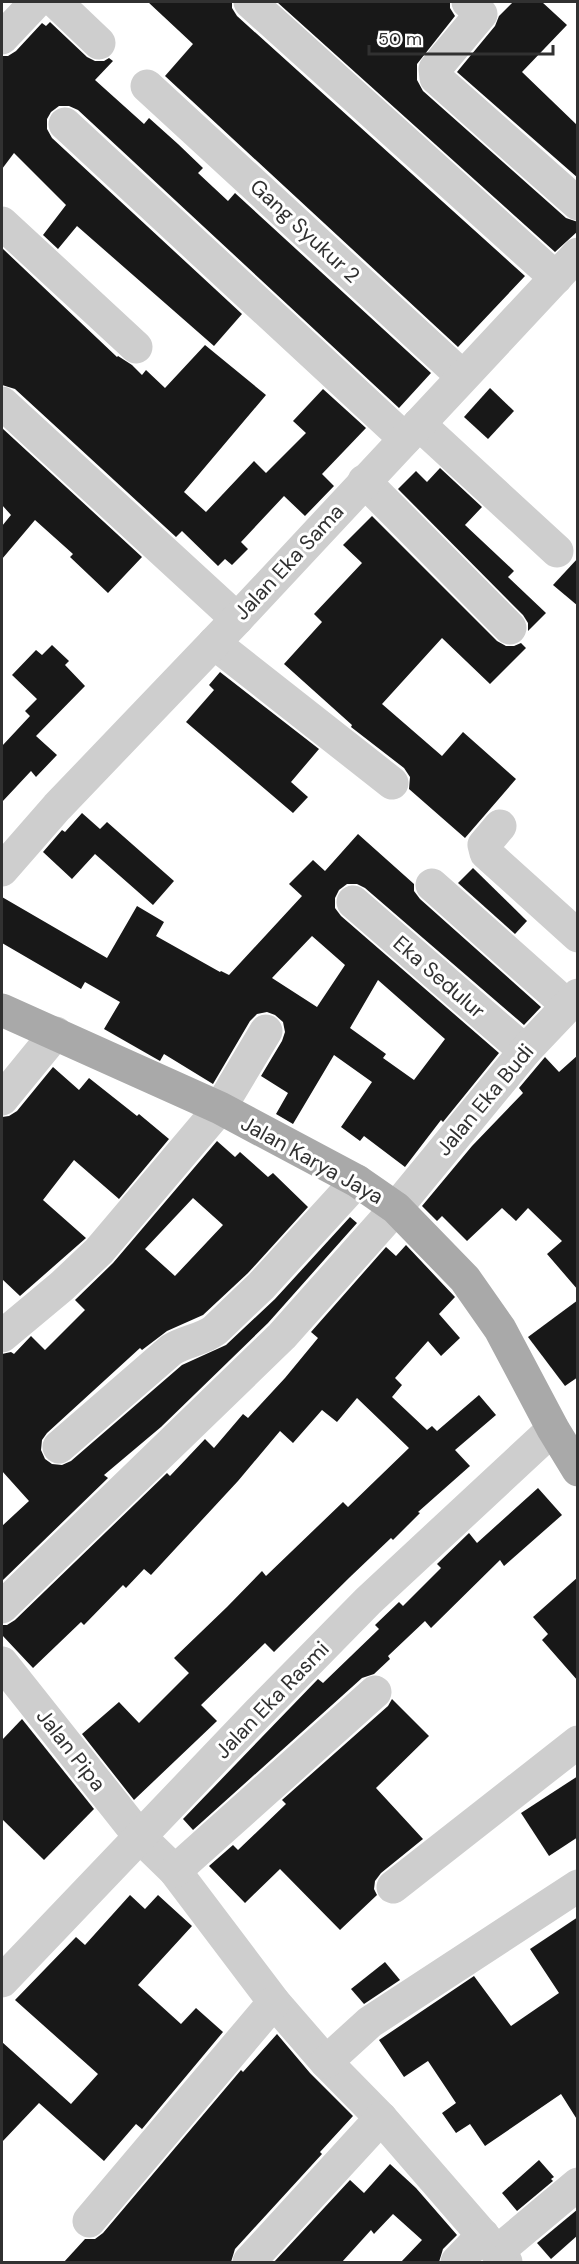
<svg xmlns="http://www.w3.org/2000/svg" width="579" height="2264" font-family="'DM Sans',sans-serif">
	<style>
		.building { fill: #181818; fill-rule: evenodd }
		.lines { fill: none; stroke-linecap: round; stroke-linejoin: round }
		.minor { stroke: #cecece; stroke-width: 33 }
		.major { stroke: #a9a9a9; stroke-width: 33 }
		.labels { text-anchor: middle; stroke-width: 6; stroke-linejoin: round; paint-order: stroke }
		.street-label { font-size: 21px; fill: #313131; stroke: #fff }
	</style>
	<rect width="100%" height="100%" fill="#fff"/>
	<g class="building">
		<path d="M148,2H232V8L237,16L525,276L458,347L165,76L193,44Z"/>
		<path d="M277,2H450V8L455,16L417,64V80L423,91L566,218L578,222V231L555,252Z"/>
		<path d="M513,2H542L567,25L522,72L578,126V178L457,72L495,26L499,16Z"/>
		<path d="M50,22L87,57L95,61H104L109,58L113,61L95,80L144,124L149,118L178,144L203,168L198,173L228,201L235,193L431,373L399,408L78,110L69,106H59L51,112L47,119V129L52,138L242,314L214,346L77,226L58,249L43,235L66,205L14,153L2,169V56H8L16,51L42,23L46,26Z"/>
		<path d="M2,248L117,357L118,356L132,365L142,375L146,370L165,388L205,345L266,395L184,492L206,512L254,461L266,473L306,433L293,421L323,389L366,428L322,474L334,486L305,516L284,496L241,542L248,549L232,565L225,559L218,566L182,531L176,537L15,389L2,385Z"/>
		<path d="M490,388L514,411L488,439L464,417Z"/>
		<path d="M2,428L142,557L108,593L70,557L73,554L35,520L2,559V526L11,515L2,505Z"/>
		<path d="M440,468L482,507L465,525L514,571L508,577L546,613L528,631V623L523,615L398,489L416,471L427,482Z"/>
		<path d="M372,516L497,641L506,646H514L521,643L526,648L490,684L442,638L382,704L442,756L463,732L516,779L465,838L409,789L410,777L404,768L351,727L352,725L284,664L322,622L314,614L362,563L343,545Z"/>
		<path d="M578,558V606L553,585Z"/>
		<path d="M52,645L69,661L65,665L85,686L36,736L57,755L36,777L31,771L2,802V746L30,716L25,711L37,699L12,675L36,650L42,655Z"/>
		<path d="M220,672L319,749L291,782L308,797L293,813L186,722L214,690L209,685Z"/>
		<path d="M82,813L100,829L107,822L174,881L153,905L95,854L72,879L43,852L62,830L65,832Z"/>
		<path d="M358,834L414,884V891L420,899L541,1007L524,1025L365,888L357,884H347L339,890L335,898V908L341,916L499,1053L443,1122L441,1120L405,1167L364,1136L360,1141L341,1127L372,1082L334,1055L293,1124L276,1114L288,1093L261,1076L282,1041L285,1032L283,1022L275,1015L267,1012L257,1014L250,1021L213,1084L164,1054L160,1061L104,1029L120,1002L85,982L81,989L2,943V897L107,958L137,906L164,922L156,936L220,972L221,971L229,975L302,896L289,884L313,860L325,871ZM312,936L345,965L317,1007L272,978ZM378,980L445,1039L414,1080L383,1058L386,1054L350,1028Z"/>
		<path d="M473,868L527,921L515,934L458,883Z"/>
		<path d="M578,1055V1290L547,1254L562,1241L528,1208L516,1221L502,1208L467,1241L442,1216L437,1221L422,1206L472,1146L523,1093L519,1088L545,1057L559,1072Z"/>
		<path d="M53,1067L79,1090L89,1078L137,1116L139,1114L169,1139L119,1199L74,1160L43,1200L86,1238L20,1296L2,1279V1117L9,1116L17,1111Z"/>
		<path d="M217,1141L235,1157L240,1152L268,1177L273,1173L308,1207L248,1273L203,1315L167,1331L142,1350L140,1348L47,1433L42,1440L41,1450L45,1459L52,1464L62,1465L71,1461L182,1365L226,1345L275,1299L350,1217L357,1223L268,1323L161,1427L104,1475L108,1478L2,1581V1526L29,1501L2,1471V1354L11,1352L14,1354L31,1336L45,1350L85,1310L75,1300L113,1263ZM193,1198L223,1225L175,1276L145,1249Z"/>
		<path d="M406,1245L455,1297L439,1314L460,1338L441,1356L428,1341L395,1378L402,1385L392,1397L427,1430L432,1426L437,1431L479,1395L496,1415L455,1450L470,1466L418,1512L420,1513L393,1540L391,1538L350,1577L274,1652L265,1643L201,1705L217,1721L134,1800L82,1734L119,1702L139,1723L189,1673L174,1658L227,1607L262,1571L266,1576L343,1502L348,1507L409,1448L357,1398L337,1422L322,1410L293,1443L280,1431L238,1481L151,1575L144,1569L126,1588L123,1585L84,1625L81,1622L33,1668L2,1635V1625H7L15,1620L167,1473L170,1476L205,1439L214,1448L243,1414L248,1418L285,1378L318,1338L311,1332L386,1247L396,1256Z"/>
		<path d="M578,1300V1377L565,1386L528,1337Z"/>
		<path d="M538,1488L562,1515L504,1566L500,1560L431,1628L425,1621L388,1656L390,1659L374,1674L362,1678L193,1830L183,1819L318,1679L323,1683L379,1629L375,1625L399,1602L403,1606L441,1568L437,1564L469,1533L477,1543Z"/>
		<path d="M578,1577V1681L542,1640L548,1634L533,1617Z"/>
		<path d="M392,1699L429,1736L376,1788L423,1839L381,1873L375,1881L374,1889L377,1895L340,1930L280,1869L245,1903L209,1866L233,1845L238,1850L286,1804L282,1800L388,1706Z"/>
		<path d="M22,1719L94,1809L44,1860L2,1819V1740Z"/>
		<path d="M578,1776V1837L549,1856L521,1813Z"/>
		<path d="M130,1895L145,1909L158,1895L192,1926L138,1985L181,2024L196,2008L223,2032L142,2129L136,2124L104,2161L39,2103L2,2142V2042L71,2104L98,2074L15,2000L76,1937L85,1945Z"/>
		<path d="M578,1917V2121L561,2094L485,2146L470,2124L456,2133L442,2113L456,2103L428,2061L404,2077L379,2040L474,1976L511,2026L559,1993L530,1949Z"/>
		<path d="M385,1962L400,1980L364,2004L351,1989Z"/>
		<path d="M277,2034L310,2073L353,2116L320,2152L322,2154L235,2249L231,2262H64L85,2239H95L103,2233L241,2070L243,2072Z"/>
		<path d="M539,2160L554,2177L551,2179L553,2181L517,2211L502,2193Z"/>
		<path d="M390,2164L416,2188L457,2235L443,2249L439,2262H401L422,2240L393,2214L374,2234L371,2230L342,2262H274L350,2180L364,2193Z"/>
		<path d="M578,2209V2235L551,2259L537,2243Z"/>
	</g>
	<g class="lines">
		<g class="minor">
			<path d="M56,2L99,43"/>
			<path d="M250,2L556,278"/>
			<path d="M468,2L481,14L435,69L436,78L578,204"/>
			<path d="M2,38L36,2"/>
			<path d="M147,86L462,376"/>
			<path d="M65,124L405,439"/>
			<path d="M2,223L136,347"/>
			<path d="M2,403L237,619"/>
			<path d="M419,424L557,551"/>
			<path d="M364,481L510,628"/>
			<path d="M214,643L392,783"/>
			<path d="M500,826L484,845L486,853L578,936"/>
			<path d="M2,870L57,807L237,619L578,254"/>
			<path d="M432,885L567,1005"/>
			<path d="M353,902L525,1051"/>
			<path d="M2,1099L56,1033"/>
			<path d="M2,1336L62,1286L99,1251L220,1108L266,1031"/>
			<path d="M59,1447L171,1350C185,1341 202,1340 215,1330L261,1286L357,1181"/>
			<path d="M2,1607L282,1336L396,1208L525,1051L578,995"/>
			<path d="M2,1663L140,1837L175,1871L274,2002L326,2062L381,2118L506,2262"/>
			<path d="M175,1871L375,1692"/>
			<path d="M393,1887L578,1742"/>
			<path d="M2,1981L259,1712L368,1601L553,1429"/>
			<path d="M326,2062L370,2022L578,1886"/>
			<path d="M89,2221L274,2002"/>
			<path d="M498,2251L578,2184"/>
			<path d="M249,2262L381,2118"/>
			<path d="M457,2262L483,2235"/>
		</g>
		<path class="major" d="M2,1010L220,1108L357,1181L396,1208L465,1279L500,1329L553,1429L578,1470"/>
	</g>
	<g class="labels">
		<g class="street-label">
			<text transform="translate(305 231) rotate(43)" y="7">Gang Syukur 2</text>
			<text transform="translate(289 562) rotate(-47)" y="7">Jalan Eka Sama</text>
			<text transform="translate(439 977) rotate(41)" y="7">Eka Sedulur</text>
			<text transform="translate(485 1100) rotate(-50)" y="7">Jalan Eka Budi</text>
			<text transform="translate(312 1160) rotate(29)" y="7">Jalan Karya Jaya</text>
			<text transform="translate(272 1700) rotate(-46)" y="7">Jalan Eka Rasmi</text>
			<text transform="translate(71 1750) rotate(52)" y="7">Jalan Pipa</text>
		</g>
	</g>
	<rect width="579" height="2264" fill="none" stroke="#313131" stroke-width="6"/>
	<path d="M369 45v9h184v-9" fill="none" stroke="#313131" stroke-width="3"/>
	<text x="378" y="45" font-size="18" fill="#313131" stroke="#ffffff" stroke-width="4.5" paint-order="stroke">50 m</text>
</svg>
